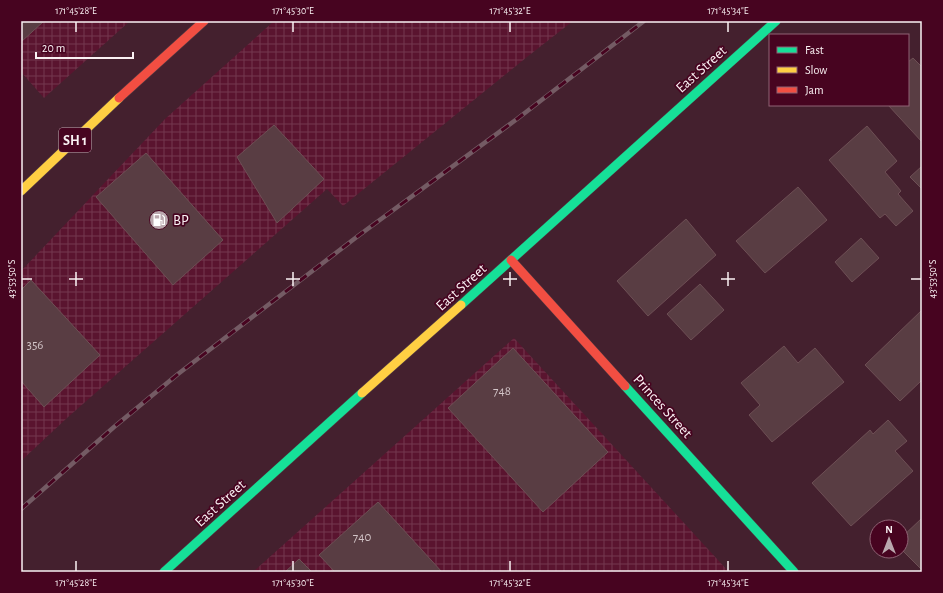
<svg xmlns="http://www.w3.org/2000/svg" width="943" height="593" font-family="'Alegreya Sans',sans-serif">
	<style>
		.industrial { fill: url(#industrial-grid) }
		.building { fill: #593d43; stroke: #6e4f55 }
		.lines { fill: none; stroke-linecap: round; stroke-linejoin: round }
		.fast-casing { stroke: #513a43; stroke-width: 10 }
		.slow-casing { stroke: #513a43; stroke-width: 10 }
		.jam-casing { stroke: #513a43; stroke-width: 10 }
		.fast { stroke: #16e098; stroke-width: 9 }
		.slow { stroke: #ffcf43; stroke-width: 9 }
		.jam { stroke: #f24e42; stroke-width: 9 }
		.rail-casing { stroke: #745b64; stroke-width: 4.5 }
		.rail { stroke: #470420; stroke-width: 3; stroke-dasharray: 9; stroke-linecap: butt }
		.ticks { fill: none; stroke: #faf1f3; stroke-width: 1.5 }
		.labels { text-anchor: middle; stroke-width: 3.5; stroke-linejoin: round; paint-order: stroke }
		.number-label { font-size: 13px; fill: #d2c4c7 }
		.shield { fill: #470420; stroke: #c4aab4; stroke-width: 1 }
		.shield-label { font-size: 14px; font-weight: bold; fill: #faf1f3 }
		.street-label { font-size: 15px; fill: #faf1f3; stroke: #470420 }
		.poi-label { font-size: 15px; fill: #faf1f3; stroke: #470420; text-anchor: start }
		.neatline { fill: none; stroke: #faf1f3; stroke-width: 1.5 }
		.ticks-label { font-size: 10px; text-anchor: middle; fill: #faf1f3 }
	</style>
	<defs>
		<pattern id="industrial-grid" width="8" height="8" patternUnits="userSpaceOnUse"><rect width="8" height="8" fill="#5a142f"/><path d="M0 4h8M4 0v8" fill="none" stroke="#73374e"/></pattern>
	</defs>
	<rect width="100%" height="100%" fill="#44202e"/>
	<g class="industrial">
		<path d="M21,21H130L44,98L21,72Z"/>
		<path d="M274,21H573L527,57L343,206L327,189L67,418L21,461V271L165,119Z"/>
		<path d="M514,338L729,572H253Z"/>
	</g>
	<g class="building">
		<path d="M21,21H44L21,42Z"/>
		<path d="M913,58L922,67V142L888,105H908V62Z"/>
		<path d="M274,125L324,179L277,223L237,157Z"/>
		<path d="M867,126L897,161L885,172L901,191L898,194L913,211L896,226L885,214L880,218L829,160Z"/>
		<path d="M146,153L223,240L173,285L96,197Z"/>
		<path d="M922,166V189L910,177Z"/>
		<path d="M798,187L827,220L765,273L736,241Z"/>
		<path d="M686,219L716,255L648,316L617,281Z"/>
		<path d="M861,238L879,258L852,282L835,262Z"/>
		<path d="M31,280L100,355L44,407L21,381V290Z"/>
		<path d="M700,284L724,310L691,340L667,314Z"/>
		<path d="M922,310V380L900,401L865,365Z"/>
		<path d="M784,346L798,363L815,348L844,382L772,442L749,415L760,405L741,383Z"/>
		<path d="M513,348L608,452L543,512L448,408Z"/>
		<path d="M888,420L907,441L895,451L913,471L851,526L812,483L870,430L873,434Z"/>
		<path d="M378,502L442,572H335L319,555Z"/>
		<path d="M922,518V570L901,549V538Z"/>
		<path d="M299,559L312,572H285Z"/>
	</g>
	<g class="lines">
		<defs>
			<g id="fast">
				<path d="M461,305L776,21"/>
				<path d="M625,386L794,572"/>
				<path d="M164,572L362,393"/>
			</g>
			<g id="slow">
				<path d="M21,191L119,98"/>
				<path d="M362,393L461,305"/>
			</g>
			<g id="jam">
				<path d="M119,98L204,21"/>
				<path d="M511,260L625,386"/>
			</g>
		</defs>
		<use href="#fast" class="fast-casing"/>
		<use href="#slow" class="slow-casing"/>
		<use href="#jam" class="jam-casing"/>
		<use href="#fast" class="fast"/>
		<use href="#slow" class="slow"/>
		<use href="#jam" class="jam"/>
		<defs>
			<path id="rail" d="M21,509L114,427L178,374L358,236L517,119L644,21"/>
		</defs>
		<use href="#rail" class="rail-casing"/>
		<use href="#rail" class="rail"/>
	</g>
	<path class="ticks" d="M76,22V32M293,22V32M510,22V32M728,22V32M76,272V286M293,272V286M510,272V286M728,272V286M22,279H32M69,279H83M286,279H300M503,279H517M721,279H735M911,279H921M76,561V571M293,561V571M510,561V571M728,561V571"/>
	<defs>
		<symbol id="fuel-disc" viewBox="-11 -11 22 22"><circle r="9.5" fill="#baa8ae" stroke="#470420"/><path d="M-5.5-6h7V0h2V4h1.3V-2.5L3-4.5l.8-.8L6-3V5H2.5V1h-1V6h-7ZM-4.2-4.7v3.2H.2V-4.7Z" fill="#fff"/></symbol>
	</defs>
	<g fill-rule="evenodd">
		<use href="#fuel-disc" x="148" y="209" width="22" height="22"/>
	</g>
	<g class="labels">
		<g class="number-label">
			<text x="35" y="349">356</text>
			<text x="502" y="395">748</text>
			<text x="362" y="541">740</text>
		</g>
		<rect class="shield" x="59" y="128" width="32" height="24" rx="3"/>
		<g class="shield-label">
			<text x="75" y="145">SH 1</text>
		</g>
		<g class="street-label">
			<text transform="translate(701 69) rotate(-42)" y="5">East Street</text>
			<text transform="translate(461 287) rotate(-42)" y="5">East Street</text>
			<text transform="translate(663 406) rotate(48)" y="5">Princes Street</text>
			<text transform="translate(220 503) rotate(-42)" y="5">East Street</text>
		</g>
		<g class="poi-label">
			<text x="173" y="225">BP</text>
		</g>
	</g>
	<rect width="943" height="593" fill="none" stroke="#470420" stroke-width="44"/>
	<rect x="769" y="34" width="140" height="72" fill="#470420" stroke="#8f6374"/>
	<rect x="777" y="47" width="20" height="6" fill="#16e098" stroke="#8f6374"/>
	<text x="805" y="54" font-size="12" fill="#faf1f3">Fast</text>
	<rect x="777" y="67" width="20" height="6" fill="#ffcf43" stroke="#8f6374"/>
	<text x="805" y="74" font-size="12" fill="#faf1f3">Slow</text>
	<rect x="777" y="87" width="20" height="6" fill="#f24e42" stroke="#8f6374"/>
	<text x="805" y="94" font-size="12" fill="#faf1f3">Jam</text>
	<g transform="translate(889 539)"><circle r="19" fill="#470420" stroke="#8f6374"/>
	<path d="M0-3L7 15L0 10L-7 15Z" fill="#baa8ae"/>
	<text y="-6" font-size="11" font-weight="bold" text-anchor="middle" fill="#faf1f3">N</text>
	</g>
	<path d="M36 52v6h97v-6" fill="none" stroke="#faf1f3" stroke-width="2"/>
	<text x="42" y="52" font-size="12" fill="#faf1f3" stroke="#470420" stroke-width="3" paint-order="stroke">20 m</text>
	<rect x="22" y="22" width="899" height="549" class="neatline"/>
	<g class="ticks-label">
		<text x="76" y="14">171°45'28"E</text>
		<text x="293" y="14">171°45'30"E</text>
		<text x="510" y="14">171°45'32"E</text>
		<text x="728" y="14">171°45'34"E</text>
		<text transform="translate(11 279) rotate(-90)" y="4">43°53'50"S</text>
		<text transform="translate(932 279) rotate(-90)" y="4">43°53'50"S</text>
		<text x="76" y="586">171°45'28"E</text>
		<text x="293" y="586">171°45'30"E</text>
		<text x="510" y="586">171°45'32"E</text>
		<text x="728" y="586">171°45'34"E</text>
	</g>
</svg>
